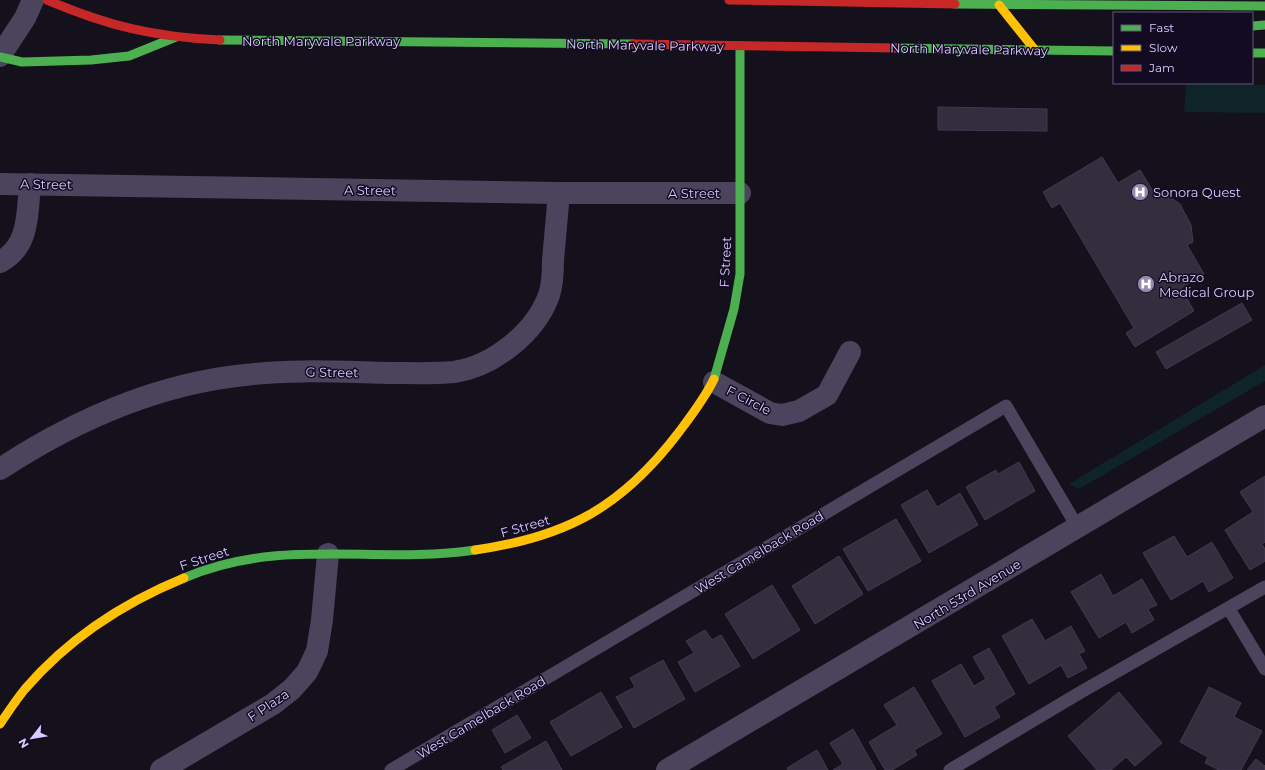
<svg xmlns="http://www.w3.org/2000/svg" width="1265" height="770" font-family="Montserrat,sans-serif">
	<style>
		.green { fill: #0e2429 }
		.building { fill: #332d3e; stroke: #423950 }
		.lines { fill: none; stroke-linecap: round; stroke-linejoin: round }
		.lane { stroke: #4a445d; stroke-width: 13 }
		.street { stroke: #4a445d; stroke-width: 22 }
		.fast { stroke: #4caf50; stroke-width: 9 }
		.slow { stroke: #ffc107; stroke-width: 9 }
		.jam { stroke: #c62828; stroke-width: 9 }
		.labels { text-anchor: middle; stroke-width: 3; stroke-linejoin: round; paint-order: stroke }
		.street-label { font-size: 13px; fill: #dacbff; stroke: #120b21 }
		.poi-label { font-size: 13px; fill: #dacbff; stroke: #120b21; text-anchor: start }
	</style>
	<rect width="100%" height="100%" fill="#14101c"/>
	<g class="green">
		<path d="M1186,83L1265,85V113L1184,112Z"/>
		<path d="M1265,365V381L1079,489L1069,484Z"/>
	</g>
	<g class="building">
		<path d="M938,107L1047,109V131L938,130Z"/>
		<path d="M1102,157L1118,183L1140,170L1156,196L1163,192L1180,204L1191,225L1193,242L1187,245L1204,274L1181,288L1194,311L1135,347L1126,333L1134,328L1060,203L1052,208L1043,192Z"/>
		<path d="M1242,303L1252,320L1166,369L1156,352Z"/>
		<path d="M1019,462L1035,491L985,520L966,487L996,470L998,474Z"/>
		<path d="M1265,476V542L1262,544L1265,549V561L1250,570L1225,530L1253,512L1240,492Z"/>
		<path d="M927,490L937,507L960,493L978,525L929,553L901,505Z"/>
		<path d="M896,519L921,561L868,591L843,549Z"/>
		<path d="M1174,536L1187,557L1212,542L1233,578L1209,592L1203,581L1171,600L1143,553Z"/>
		<path d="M839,556L863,594L815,624L792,586Z"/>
		<path d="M1101,574L1113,596L1142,579L1157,605L1148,609L1154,620L1132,633L1126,622L1099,638L1071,592Z"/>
		<path d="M772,585L800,630L753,659L725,614Z"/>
		<path d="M1032,619L1045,641L1071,626L1085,651L1079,654L1087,668L1068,678L1061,665L1029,684L1002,636Z"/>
		<path d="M705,630L712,640L721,635L740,666L695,692L678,662L694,653L686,641Z"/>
		<path d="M989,648L1015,694L994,707L1000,717L965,737L932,681L961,664L974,686L986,679L973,657Z"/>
		<path d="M663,660L685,699L634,728L616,697L635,687L630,678Z"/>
		<path d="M914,687L942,734L914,750L917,755L892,770H885L869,742L897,725L884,705Z"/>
		<path d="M1209,687L1241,703L1234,717L1262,731L1241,770H1219L1205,763L1208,757L1180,742Z"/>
		<path d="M601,692L622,727L571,756L550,722Z"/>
		<path d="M1119,692L1162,743L1135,766L1126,757L1111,770H1097L1068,736Z"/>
		<path d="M517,715L531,738L505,753L492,730Z"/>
		<path d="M853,729L876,770H833L843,764L830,743Z"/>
		<path d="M546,741L562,770H503L501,767Z"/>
		<path d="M817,750L828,770H788L787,768Z"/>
		<path d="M1256,759L1265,766V770H1247Z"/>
	</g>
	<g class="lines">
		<g class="lane">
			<path d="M1229,609L1265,669"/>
			<path d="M391,770L1006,406L1078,528"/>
			<path d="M950,770L1081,692L1265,587"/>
		</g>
		<g class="street">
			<path d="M0,56L25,18L33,0"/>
			<path d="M0,184L559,193H740"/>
			<path d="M0,262C30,246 27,214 30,184"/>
			<path d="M714,382L770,413L782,415L799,411L827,395L850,352"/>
			<path d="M0,469C75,420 156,384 245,375C293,369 342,372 390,373C411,373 433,374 454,372C494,366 536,332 549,295C553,284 553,271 553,260C555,237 557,215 559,193"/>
			<path d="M161,770L273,704L292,689L307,672L317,651L322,620L328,554"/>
			<path d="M667,770L1265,416"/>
		</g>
		<g class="fast">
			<path d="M955,4L1265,6"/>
			<path d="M1252,26L1265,25"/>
			<path d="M220,40L633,44"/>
			<path d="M896,48L1114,51"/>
			<path d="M1252,53H1265"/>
			<path d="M0,57L22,62L91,60L129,56L176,37"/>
			<path d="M714,379L734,309L740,274V46"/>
			<path d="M184,578C282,536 375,565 475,550"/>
		</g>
		<g class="slow">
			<path d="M999,5L1035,50"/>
			<path d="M475,550C567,537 622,507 679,432C691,416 705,398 714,379"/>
			<path d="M0,724C8,712 16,700 25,689C68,639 123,603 184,578"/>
		</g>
		<g class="jam">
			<path d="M47,0C108,26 154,37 220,40"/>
			<path d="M729,0L955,4"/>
			<path d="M633,44L896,48"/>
		</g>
	</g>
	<defs>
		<symbol id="hospital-disc" viewBox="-11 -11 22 22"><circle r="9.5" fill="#958ab0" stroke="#120b21"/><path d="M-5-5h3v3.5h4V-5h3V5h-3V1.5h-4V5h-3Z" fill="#fff"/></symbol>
	</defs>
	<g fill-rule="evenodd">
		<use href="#hospital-disc" x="1130" y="182" width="20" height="20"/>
		<use href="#hospital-disc" x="1136" y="274" width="20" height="20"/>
	</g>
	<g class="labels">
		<g class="street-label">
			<text x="321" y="46">North Maryvale Parkway</text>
			<text transform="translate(645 45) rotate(1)" y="5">North Maryvale Parkway</text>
			<text transform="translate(969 49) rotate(1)" y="5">North Maryvale Parkway</text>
			<text transform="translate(46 184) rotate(1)" y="5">A Street</text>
			<text transform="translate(370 190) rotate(1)" y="5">A Street</text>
			<text x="694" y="198">A Street</text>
			<text transform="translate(725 262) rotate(-87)" y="5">F Street</text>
			<text transform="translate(332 372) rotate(1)" y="5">G Street</text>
			<text transform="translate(749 400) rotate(27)" y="5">F Circle</text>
			<text transform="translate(525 526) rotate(-16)" y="5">F Street</text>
			<text transform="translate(759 552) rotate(-31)" y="5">West Camelback Road</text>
			<text transform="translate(204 558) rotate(-18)" y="5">F Street</text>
			<text transform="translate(967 594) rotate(-31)" y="5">North 53rd Avenue</text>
			<text transform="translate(268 705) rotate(-34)" y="5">F Plaza</text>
			<text transform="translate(481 717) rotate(-31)" y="5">West Camelback Road</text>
		</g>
		<g class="poi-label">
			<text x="1153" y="197">Sonora Quest</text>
			<text x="1159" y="282">Abrazo<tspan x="1159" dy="15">Medical Group</tspan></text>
		</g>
	</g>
	<rect x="1113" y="12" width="140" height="72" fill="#120b21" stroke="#62587a"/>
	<rect x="1121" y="25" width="20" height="6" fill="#4caf50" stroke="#62587a"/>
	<text x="1149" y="32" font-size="12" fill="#dacbff">Fast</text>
	<rect x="1121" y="45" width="20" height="6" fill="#ffc107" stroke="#62587a"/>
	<text x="1149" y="52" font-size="12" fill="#dacbff">Slow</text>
	<rect x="1121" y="65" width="20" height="6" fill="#c62828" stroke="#62587a"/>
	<text x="1149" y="72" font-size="12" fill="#dacbff">Jam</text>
	<g transform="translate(32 738) rotate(239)" stroke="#120b21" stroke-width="3" paint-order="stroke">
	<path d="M0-3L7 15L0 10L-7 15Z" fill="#dacbff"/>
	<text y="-6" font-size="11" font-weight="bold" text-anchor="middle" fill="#dacbff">N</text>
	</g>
</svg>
